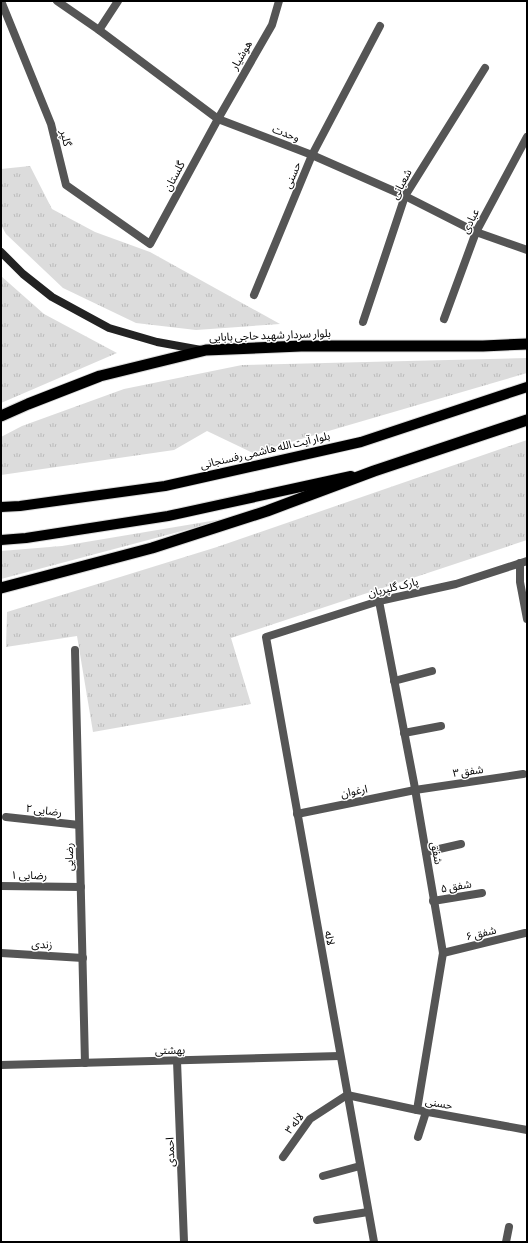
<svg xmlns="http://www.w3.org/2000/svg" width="528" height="1243" font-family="'Sofia Sans Condensed','Noto Sans Arabic',sans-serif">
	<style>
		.grass { fill: url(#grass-tufts) }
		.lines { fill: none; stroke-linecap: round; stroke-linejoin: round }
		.primary-casing { stroke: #dbdbdb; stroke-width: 12 }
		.trunk-casing { stroke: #dbdbdb; stroke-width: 13 }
		.minor { stroke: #555; stroke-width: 8 }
		.tertiary { stroke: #555; stroke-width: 8 }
		.secondary { stroke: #222; stroke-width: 8 }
		.primary { stroke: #000; stroke-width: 10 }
		.trunk { stroke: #000; stroke-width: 11 }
		.labels { text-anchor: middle; stroke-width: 3; stroke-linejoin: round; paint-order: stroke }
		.street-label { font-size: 11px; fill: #000; stroke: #fff }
	</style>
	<defs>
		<pattern id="grass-tufts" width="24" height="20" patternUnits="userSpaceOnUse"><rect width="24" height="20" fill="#dcdcdc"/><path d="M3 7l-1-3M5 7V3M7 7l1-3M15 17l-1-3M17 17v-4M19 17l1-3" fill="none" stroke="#bbb"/></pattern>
	</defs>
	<rect width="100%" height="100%" fill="#fff"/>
	<g class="grass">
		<path d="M30,166L52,209L95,232L150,252L280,324L196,330L136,323L63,288L6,234L1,225V169Z"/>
		<path d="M1,276L44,314L117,353L1,403Z"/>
		<path d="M527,358V373L253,453L207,431L174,450L1,475V437L22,426L124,389L242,365Z"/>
		<path d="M527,440V540L231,638L251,704L93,732L77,636L6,647L7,612L217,547Z"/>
		<path d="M235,517L1,579V551L62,546Z"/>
	</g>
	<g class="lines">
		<defs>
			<g id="primary">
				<path d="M1,507L20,506L165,486L361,442L527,387"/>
				<path d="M1,540L26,538L168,516L351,476"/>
			</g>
			<g id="trunk">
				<path d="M1,416L28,404L100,376L206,350L301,346H483L527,344"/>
				<path d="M1,588L152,548L267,511L374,471L527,420"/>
			</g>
		</defs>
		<use href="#primary" class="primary-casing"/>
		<use href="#trunk" class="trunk-casing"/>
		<g class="minor">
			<path d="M1,1L51,124L66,185L150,244L218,119L272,25L279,1"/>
			<path d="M57,1L99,30L218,119L312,155L405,196L476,232L527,250"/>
			<path d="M99,30L118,1"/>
			<path d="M254,295L312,155L380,26"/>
			<path d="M444,319L476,232L527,137"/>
			<path d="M363,322L405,196L485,68"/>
			<path d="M520,563V582L527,619"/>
			<path d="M379,601L414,783L443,953L417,1110"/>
			<path d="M75,650L85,1063"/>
			<path d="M394,681L432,671"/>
			<path d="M404,733L441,726"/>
			<path d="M297,814L415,790L523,774"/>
			<path d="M6,817L79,825"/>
			<path d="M426,852L461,844"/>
			<path d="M1,886L81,887"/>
			<path d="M433,901L482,893"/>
			<path d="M1,953L83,958"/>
			<path d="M443,953L525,933"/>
			<path d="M177,1061L184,1242"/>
			<path d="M418,1137L426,1112"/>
			<path d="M283,1157L310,1119L347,1095L417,1110L527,1130"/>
			<path d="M323,1176L360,1166"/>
			<path d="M317,1220L368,1212"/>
			<path d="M374,1242L266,637L379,601L456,584L527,561"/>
			<path d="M506,1242L509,1227"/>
		</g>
		<path class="tertiary" d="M1,1065L340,1056"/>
		<path class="secondary" d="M1,252L23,274L52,297L109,328L157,342L201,350"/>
		<use href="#primary" class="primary"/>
		<use href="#trunk" class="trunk"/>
	</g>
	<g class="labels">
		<g class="street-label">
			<text transform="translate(241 55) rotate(-60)" y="4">هوشیار</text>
			<text transform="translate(286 133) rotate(21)" y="4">وحدت</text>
			<text transform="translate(66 138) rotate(77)" y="4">گلپر</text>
			<text transform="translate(292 175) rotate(-67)" y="4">حسنی</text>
			<text transform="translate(174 176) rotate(-62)" y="4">گلستان</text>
			<text transform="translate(401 184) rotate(-62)" y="4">شعبانی</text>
			<text transform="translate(470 221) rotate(-64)" y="4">عبادی</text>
			<text transform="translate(270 335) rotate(-2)" y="4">بلوار سردار شهید حاجی بابایی</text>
			<text transform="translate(265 450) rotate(-13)" y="4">بلوار آیت الله هاشمی رفسنجانی</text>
			<text transform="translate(393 587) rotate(-14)" y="4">پارک گلپریان</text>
			<text transform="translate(468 771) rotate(-8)" y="4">شفق ۳</text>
			<text transform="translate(354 791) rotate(-11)" y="4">ارغوان</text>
			<text transform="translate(44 810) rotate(7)" y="4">رضایی ۲</text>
			<text transform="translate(437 853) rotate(80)" y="4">شفق</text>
			<text transform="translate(69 857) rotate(-91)" y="4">رضایی</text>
			<text transform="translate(29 875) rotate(1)" y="4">رضایی ۱</text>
			<text transform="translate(456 886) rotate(-9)" y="4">شفق ۵</text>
			<text transform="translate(481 933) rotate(-13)" y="4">شفق ۶</text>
			<text transform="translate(330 938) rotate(80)" y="4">لاله</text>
			<text transform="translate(42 944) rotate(3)" y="4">زندی</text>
			<text transform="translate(170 1050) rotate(-1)" y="4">بهشتی</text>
			<text transform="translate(439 1103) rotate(10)" y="4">حسنی</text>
			<text transform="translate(294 1123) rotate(-52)" y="4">لاله ۳</text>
			<text transform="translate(170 1152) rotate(-92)" y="4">احمدی</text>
		</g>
	</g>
	<rect width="528" height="1243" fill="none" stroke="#000000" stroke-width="4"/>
</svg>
